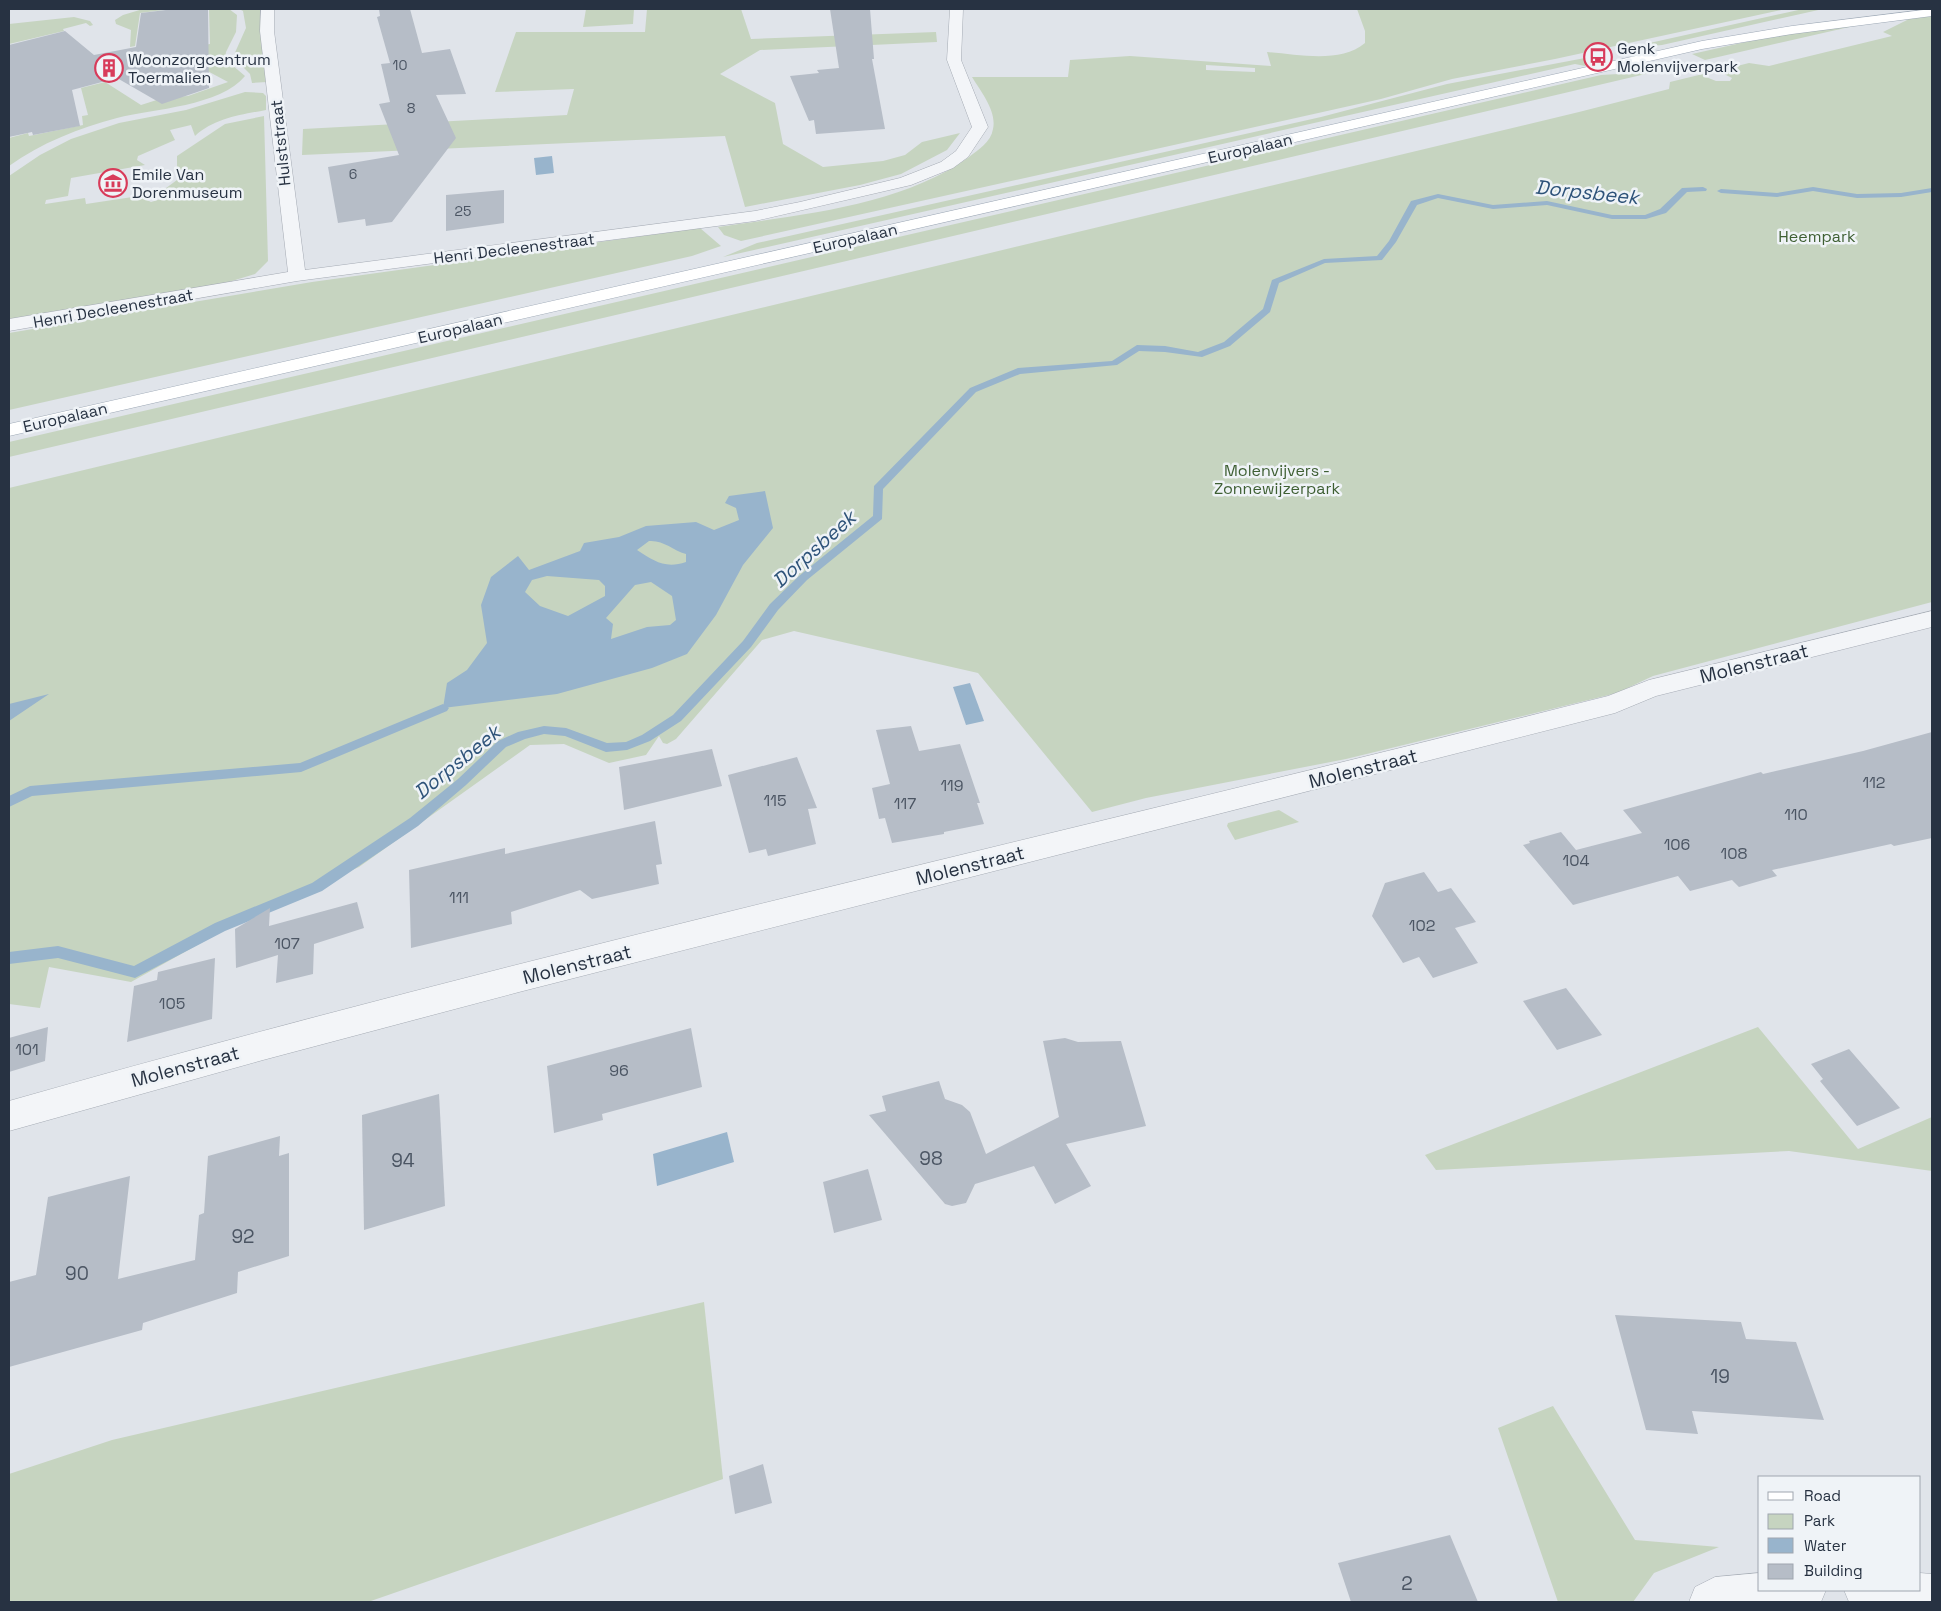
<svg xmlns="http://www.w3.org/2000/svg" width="1941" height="1611" font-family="'Space Grotesk',sans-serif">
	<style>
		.green { fill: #c6d4c0; fill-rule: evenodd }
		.water { fill: #98b4cc; fill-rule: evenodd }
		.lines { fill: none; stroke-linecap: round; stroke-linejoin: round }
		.stream { fill: #98b4cc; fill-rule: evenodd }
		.building { fill: #b6bdc7 }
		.minor-casing { stroke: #a5abb4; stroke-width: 1 }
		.major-casing { stroke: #9ea9b6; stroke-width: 1 }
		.minor { fill: #f3f5f8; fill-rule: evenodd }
		.major { fill: #fff; fill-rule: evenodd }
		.labels { text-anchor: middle; stroke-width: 5; stroke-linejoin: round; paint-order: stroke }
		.far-number-label { font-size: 14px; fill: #4b5563 }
		.far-poi-label { font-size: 16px; fill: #273242; stroke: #eff3f7; text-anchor: start }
		.far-street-label { font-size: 16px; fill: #273242; stroke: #eff3f7 }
		.far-park-label { font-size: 16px; fill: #3e5f33; stroke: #eff3f7 }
		.number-label { font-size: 16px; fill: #4b5563 }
		.street-label { font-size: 19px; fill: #273242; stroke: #eff3f7 }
		.near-number-label { font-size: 19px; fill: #4b5563 }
		.water-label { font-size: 20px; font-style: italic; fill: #2e5379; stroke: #eff3f7 }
	</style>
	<rect width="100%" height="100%" fill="#e0e4ea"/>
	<g class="green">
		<path d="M143,9H171L140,13L135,46L130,47L131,30L116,24L115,20L123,15Z"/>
		<path d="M201,9H229L237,15L236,32L226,52L225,59L245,76C221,106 153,109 117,118C79,128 41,143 9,166V138L28,133L29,136L83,125L82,116L88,115L81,88L105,82L141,105L163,98L188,96L228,82L172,52L174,49L210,44L209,9Z"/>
		<path d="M239,9H260L267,82L252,83L250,74L233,57L246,28L243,11Z"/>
		<path d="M586,9H634L633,24L583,27Z"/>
		<path d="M647,9H741L751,39L936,32L937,42L760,50L720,74L775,103L783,144L823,167L883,161L905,155L922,142L960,133L947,150L901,174L860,185L745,207L725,136L302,155L303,129L567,115L574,89L495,92L516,32H645Z"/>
		<path d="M1357,9H1786L1555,59L1452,79L1381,99L741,241L724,235L718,227C799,215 901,206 969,157C978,150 991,142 993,129C997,111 981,92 972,77H1068L1070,60L1130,56L1271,66L1267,52C1297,54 1340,64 1365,43V31ZM1206,65L1255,68V72L1206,70Z"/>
		<path d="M1803,9H1823L1662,45L1627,48Z"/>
		<path d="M1932,15V602L1653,676L1617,693L1346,759L1146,798L1092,812L978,673L794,631L762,640L676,739L667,744L663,743L659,736L646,755L609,763L564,744L530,745L359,867L262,909L131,982L49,967L40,1008L9,1004V488L1579,112L1669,89L1670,82L1707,73L1706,77L1716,81H1730L1732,78L1722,73L1713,72L1749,63L1769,66L1892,36L1883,32L1909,19Z"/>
		<path d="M74,17L90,21L93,25L90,26L86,23L63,29L64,31L9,44V24Z"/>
		<path d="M1867,23L1705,60L1692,54L1768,37Z"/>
		<path d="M1585,58L1590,60L1585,66L1575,64L723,257L757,243L1321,117L1447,84Z"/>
		<path d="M1679,63L1684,65L9,457V442L1601,75L1636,73Z"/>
		<path d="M245,92L263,93L266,96V110C240,115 215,118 195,136L191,125L170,130L175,140L138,156L137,160L145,165L71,178L68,196L46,200L45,204L85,198L86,204L139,196L151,202L161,199L152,194L162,191L177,180V156L225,124L264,116L268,261L255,274L222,284L9,320V176L40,155L71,139L119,123L186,110Z"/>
		<path d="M700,228L721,246L692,256L9,410V333L312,282Z"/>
		<path d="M1279,810L1299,822L1235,840L1227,826L1228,823Z"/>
		<path d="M1758,1027L1858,1149L1932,1117V1171L1789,1151L1436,1170L1425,1155Z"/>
		<path d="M704,1302L723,1479L368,1602H9V1474L112,1440Z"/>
		<path d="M1553,1406L1635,1540L1719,1547L1654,1573L1633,1602H1558L1498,1428Z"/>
	</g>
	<g class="water">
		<path d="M552,156L554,173L536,175L534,158Z"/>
		<path d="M765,491L773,528L743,565L716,615L687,654L652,668L557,694L443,708L447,683L467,670L487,643L481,605L491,577L518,556L529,570L580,551L584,543L619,537L646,526L696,522L714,530L739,520L736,508L725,503L729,496ZM649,541C664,540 672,550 686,554V562C665,569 654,561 637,550ZM547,576L599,580L605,586V596L568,616L540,606L525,592L532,580ZM651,582L672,596L676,620L670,625L647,627L611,639L613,624L606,618L635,585Z"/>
		<path d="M970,683L984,721L966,725L953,687Z"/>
		<path d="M49,694L9,721V722V704Z"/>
		<path d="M727,1132L734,1162L657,1186L653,1154Z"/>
	</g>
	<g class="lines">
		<g class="stream">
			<path d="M1703,187L1707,189L1706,191L1687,192L1666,213L1646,219H1612L1547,205L1493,209L1438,198L1417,205L1396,242L1382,260L1325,263L1279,283L1270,312L1230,346L1202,357L1165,352L1139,351L1117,365L1020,374L976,392L883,489L882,519L807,580L778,610L751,647L681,721L650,741L627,750L606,752L565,736L544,734L525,739L506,747L466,785L418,826L322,891L225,931L135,978L58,958L9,964V952L58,946L134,966L215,923L312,883L410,818L458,779L498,741L518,732L544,726L566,728L607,743L626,742L642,735L673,715L743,641L770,604L799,576L873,516L874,486L970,388L1018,368L1112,361L1137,345L1165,346L1198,352L1224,342L1263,309L1272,280L1324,259L1377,256L1389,241L1411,201L1438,194L1493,205L1547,201L1612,215H1645L1660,209L1682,188Z"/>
			<path d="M1813,187L1857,194L1901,193L1932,188V192L1901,197L1857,198L1813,191L1777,197L1721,193L1717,191L1721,189L1777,193Z"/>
			<path d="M443,704L449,708L447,711L301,772L32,796L9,807V796L30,786L300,763Z"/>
		</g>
	</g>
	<g class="building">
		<path d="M174,9H208L209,88L162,104L117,78L72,90L80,126L33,135L32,132L9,137V45L65,31L94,55L136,47L141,13Z"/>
		<path d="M379,9H410L422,53L450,49L466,94L436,95L456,138L392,222L366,226L365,219L338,223L328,167L399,155L379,104L390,102L381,64L390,63L377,17L380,16Z"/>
		<path d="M830,9H870L874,59H872L885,129L816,134L814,120L809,121L790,76L819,73L817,70L839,68Z"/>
		<path d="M504,190V223L446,231V195Z"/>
		<path d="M911,726L919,751L960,744L980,803H977L984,824L944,832V834L892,843L885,818L879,819L872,788L890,784L876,730Z"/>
		<path d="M1932,732V838L1894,846L1891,844L1772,870L1777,876L1739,887L1732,880L1690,891L1678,876L1573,905L1523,845L1530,843L1529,841L1561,832L1576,850L1642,833L1623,810L1761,772L1763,774L1863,751Z"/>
		<path d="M712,749L722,786L624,810L619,767Z"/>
		<path d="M797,757L817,808L808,809L816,844L768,856L766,849L749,853L728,775Z"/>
		<path d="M655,821L662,864L656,865L659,884L592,899L580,890L511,912L512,924L411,948L409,870L505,848V854Z"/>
		<path d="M1424,872L1438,892L1451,888L1476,922L1455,928L1478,963L1433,978L1419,957L1403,963L1372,916L1385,883Z"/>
		<path d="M357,902L364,928L314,944L313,974L276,983L278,955L236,968L235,929L270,908L269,926Z"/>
		<path d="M215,958L212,1019L127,1042L134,986L157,980L158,972Z"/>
		<path d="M1566,988L1602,1035L1557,1050L1523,1001Z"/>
		<path d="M48,1027L45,1061L9,1072V1038Z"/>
		<path d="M691,1028L702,1087L602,1114L603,1120L554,1133L547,1066Z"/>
		<path d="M1065,1038L1078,1042L1121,1041L1146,1126L1066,1144L1091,1186L1055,1204L1034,1166L975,1184L966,1203L952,1206L945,1204L869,1115L886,1111L882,1096L939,1081L945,1099L962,1105L970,1112L986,1154L1059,1117L1043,1041Z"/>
		<path d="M1849,1049L1900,1108L1857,1126L1820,1081L1823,1079L1811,1064Z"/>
		<path d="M439,1094L445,1206L364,1230L362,1115Z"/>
		<path d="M280,1136L279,1156L289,1153V1256L238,1272L237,1293L143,1323L142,1330L9,1367V1282L36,1275L48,1197L130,1176L118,1279L195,1260L199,1215L204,1213L208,1156Z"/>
		<path d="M868,1169L882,1220L834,1233L823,1182Z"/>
		<path d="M1615,1315L1741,1322L1746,1339L1796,1342L1824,1420L1692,1411L1698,1434L1646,1430Z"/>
		<path d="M763,1464L772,1503L735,1514L729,1476Z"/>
		<path d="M1450,1535L1478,1602H1351L1338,1563Z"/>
	</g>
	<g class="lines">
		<defs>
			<g id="minor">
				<path d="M261,9H274V31L305,270L755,211L800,202L900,178L941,162L956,151L972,127L947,60L950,9H963L961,60L988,127L968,157L953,168L911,185L755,221L297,281L9,331V319L288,272L260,31Z"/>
				<path d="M1932,611V627L1656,696L1615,713L519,992L263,1060L9,1131V1101C538,950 1075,831 1608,696L1649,680Z"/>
				<path d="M1760,1573V1590H1826L1821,1602H1689L1695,1587L1715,1577Z"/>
				<path d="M1920,1573L1932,1574V1602H1849L1844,1590H1920Z"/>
			</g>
			<path id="major" d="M1932,9V16L1792,34L1702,49L9,436V424L1702,41L1792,26Z"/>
		</defs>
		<use href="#minor" class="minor-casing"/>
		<use href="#major" class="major-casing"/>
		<use href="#minor" class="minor"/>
		<use href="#major" class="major"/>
	</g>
	<defs>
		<symbol id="bus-ring" viewBox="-11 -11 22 22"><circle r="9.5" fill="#eff3f7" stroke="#d83b5a" stroke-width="1.5"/><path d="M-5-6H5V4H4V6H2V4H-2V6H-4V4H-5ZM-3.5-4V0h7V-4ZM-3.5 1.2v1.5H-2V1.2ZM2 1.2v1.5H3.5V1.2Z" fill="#d83b5a"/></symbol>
		<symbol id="building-ring" viewBox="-11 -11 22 22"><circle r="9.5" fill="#eff3f7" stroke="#d83b5a" stroke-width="1.5"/><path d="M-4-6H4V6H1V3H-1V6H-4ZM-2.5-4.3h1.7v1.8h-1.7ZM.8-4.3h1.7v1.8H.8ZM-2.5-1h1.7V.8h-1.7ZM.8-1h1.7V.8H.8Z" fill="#d83b5a"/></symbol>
		<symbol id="museum-ring" viewBox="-11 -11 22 22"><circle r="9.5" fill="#eff3f7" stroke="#d83b5a" stroke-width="1.5"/><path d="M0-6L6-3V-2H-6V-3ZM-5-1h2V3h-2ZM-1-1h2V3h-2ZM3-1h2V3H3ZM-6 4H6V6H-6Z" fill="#d83b5a"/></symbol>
	</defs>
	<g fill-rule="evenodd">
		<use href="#bus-ring" x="1582" y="41" width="32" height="32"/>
		<use href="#building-ring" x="93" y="52" width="32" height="32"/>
		<use href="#museum-ring" x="97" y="167" width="32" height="32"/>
	</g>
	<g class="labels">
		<g class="far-number-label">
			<text x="400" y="70">10</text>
			<text x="411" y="113">8</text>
			<text x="353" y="179">6</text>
			<text x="463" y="216">25</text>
		</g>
		<g class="far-poi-label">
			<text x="1617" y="54">Genk<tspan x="1617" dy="18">Molenvijverpark</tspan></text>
			<text x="128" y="65">Woonzorgcentrum<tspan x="128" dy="18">Toermalien</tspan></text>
			<text x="132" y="180">Emile Van<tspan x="132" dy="18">Dorenmuseum</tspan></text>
		</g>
		<g class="far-street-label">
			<text transform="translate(280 143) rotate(-96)" y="6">Hulststraat</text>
			<text transform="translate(1250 148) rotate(-13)" y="6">Europalaan</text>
			<text transform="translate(855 238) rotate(-13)" y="6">Europalaan</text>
			<text transform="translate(514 248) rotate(-7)" y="6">Henri Decleenestraat</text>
			<text transform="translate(113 308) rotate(-10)" y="6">Henri Decleenestraat</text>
			<text transform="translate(460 328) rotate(-13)" y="6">Europalaan</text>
			<text transform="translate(65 417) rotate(-13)" y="6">Europalaan</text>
		</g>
		<g class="far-park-label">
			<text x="1817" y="242">Heempark</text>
			<text x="1277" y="476">Molenvijvers -<tspan x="1277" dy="18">Zonnewijzerpark</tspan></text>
		</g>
		<g class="number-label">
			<text x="1874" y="788">112</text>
			<text x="952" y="791">119</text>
			<text x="775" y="806">115</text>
			<text x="905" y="809">117</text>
			<text x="1796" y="820">110</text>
			<text x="1677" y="850">106</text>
			<text x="1734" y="859">108</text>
			<text x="1576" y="866">104</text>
			<text x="459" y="903">111</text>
			<text x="1422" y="931">102</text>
			<text x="287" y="949">107</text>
			<text x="172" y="1009">105</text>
			<text x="27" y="1055">101</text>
			<text x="619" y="1076">96</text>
		</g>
		<g class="street-label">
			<text transform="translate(1754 663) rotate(-14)" y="7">Molenstraat</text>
			<text transform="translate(1363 768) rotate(-14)" y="7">Molenstraat</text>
			<text transform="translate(970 865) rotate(-14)" y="7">Molenstraat</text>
			<text transform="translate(577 964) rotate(-14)" y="7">Molenstraat</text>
			<text transform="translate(185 1066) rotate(-15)" y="7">Molenstraat</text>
		</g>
		<g class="near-number-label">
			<text x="931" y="1165">98</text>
			<text x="403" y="1167">94</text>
			<text x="243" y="1243">92</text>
			<text x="77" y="1280">90</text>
			<text x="1720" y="1383">19</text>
			<text x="1407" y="1590">2</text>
		</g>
		<g class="water-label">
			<text transform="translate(1587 192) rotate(6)" y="7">Dorpsbeek</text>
			<text transform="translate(814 549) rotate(-42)" y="7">Dorpsbeek</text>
			<text transform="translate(457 762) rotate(-39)" y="7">Dorpsbeek</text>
		</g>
	</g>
	<rect width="1941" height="1611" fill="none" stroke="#273242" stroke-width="20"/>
	<rect x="1758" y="1476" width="162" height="115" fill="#eff3f7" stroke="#9fa6af"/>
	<rect x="1768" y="1492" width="25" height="8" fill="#ffffff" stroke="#9fa6af"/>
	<text x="1804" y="1501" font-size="15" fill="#273242">Road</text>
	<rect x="1768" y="1514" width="25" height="15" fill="#c6d4c0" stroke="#9fa6af"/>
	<text x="1804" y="1526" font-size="15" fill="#273242">Park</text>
	<rect x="1768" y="1538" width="25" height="15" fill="#98b4cc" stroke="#9fa6af"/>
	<text x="1804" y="1551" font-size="15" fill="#273242">Water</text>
	<rect x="1768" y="1564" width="25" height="15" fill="#b6bdc7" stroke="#9fa6af"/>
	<text x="1804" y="1576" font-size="15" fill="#273242">Building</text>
</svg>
